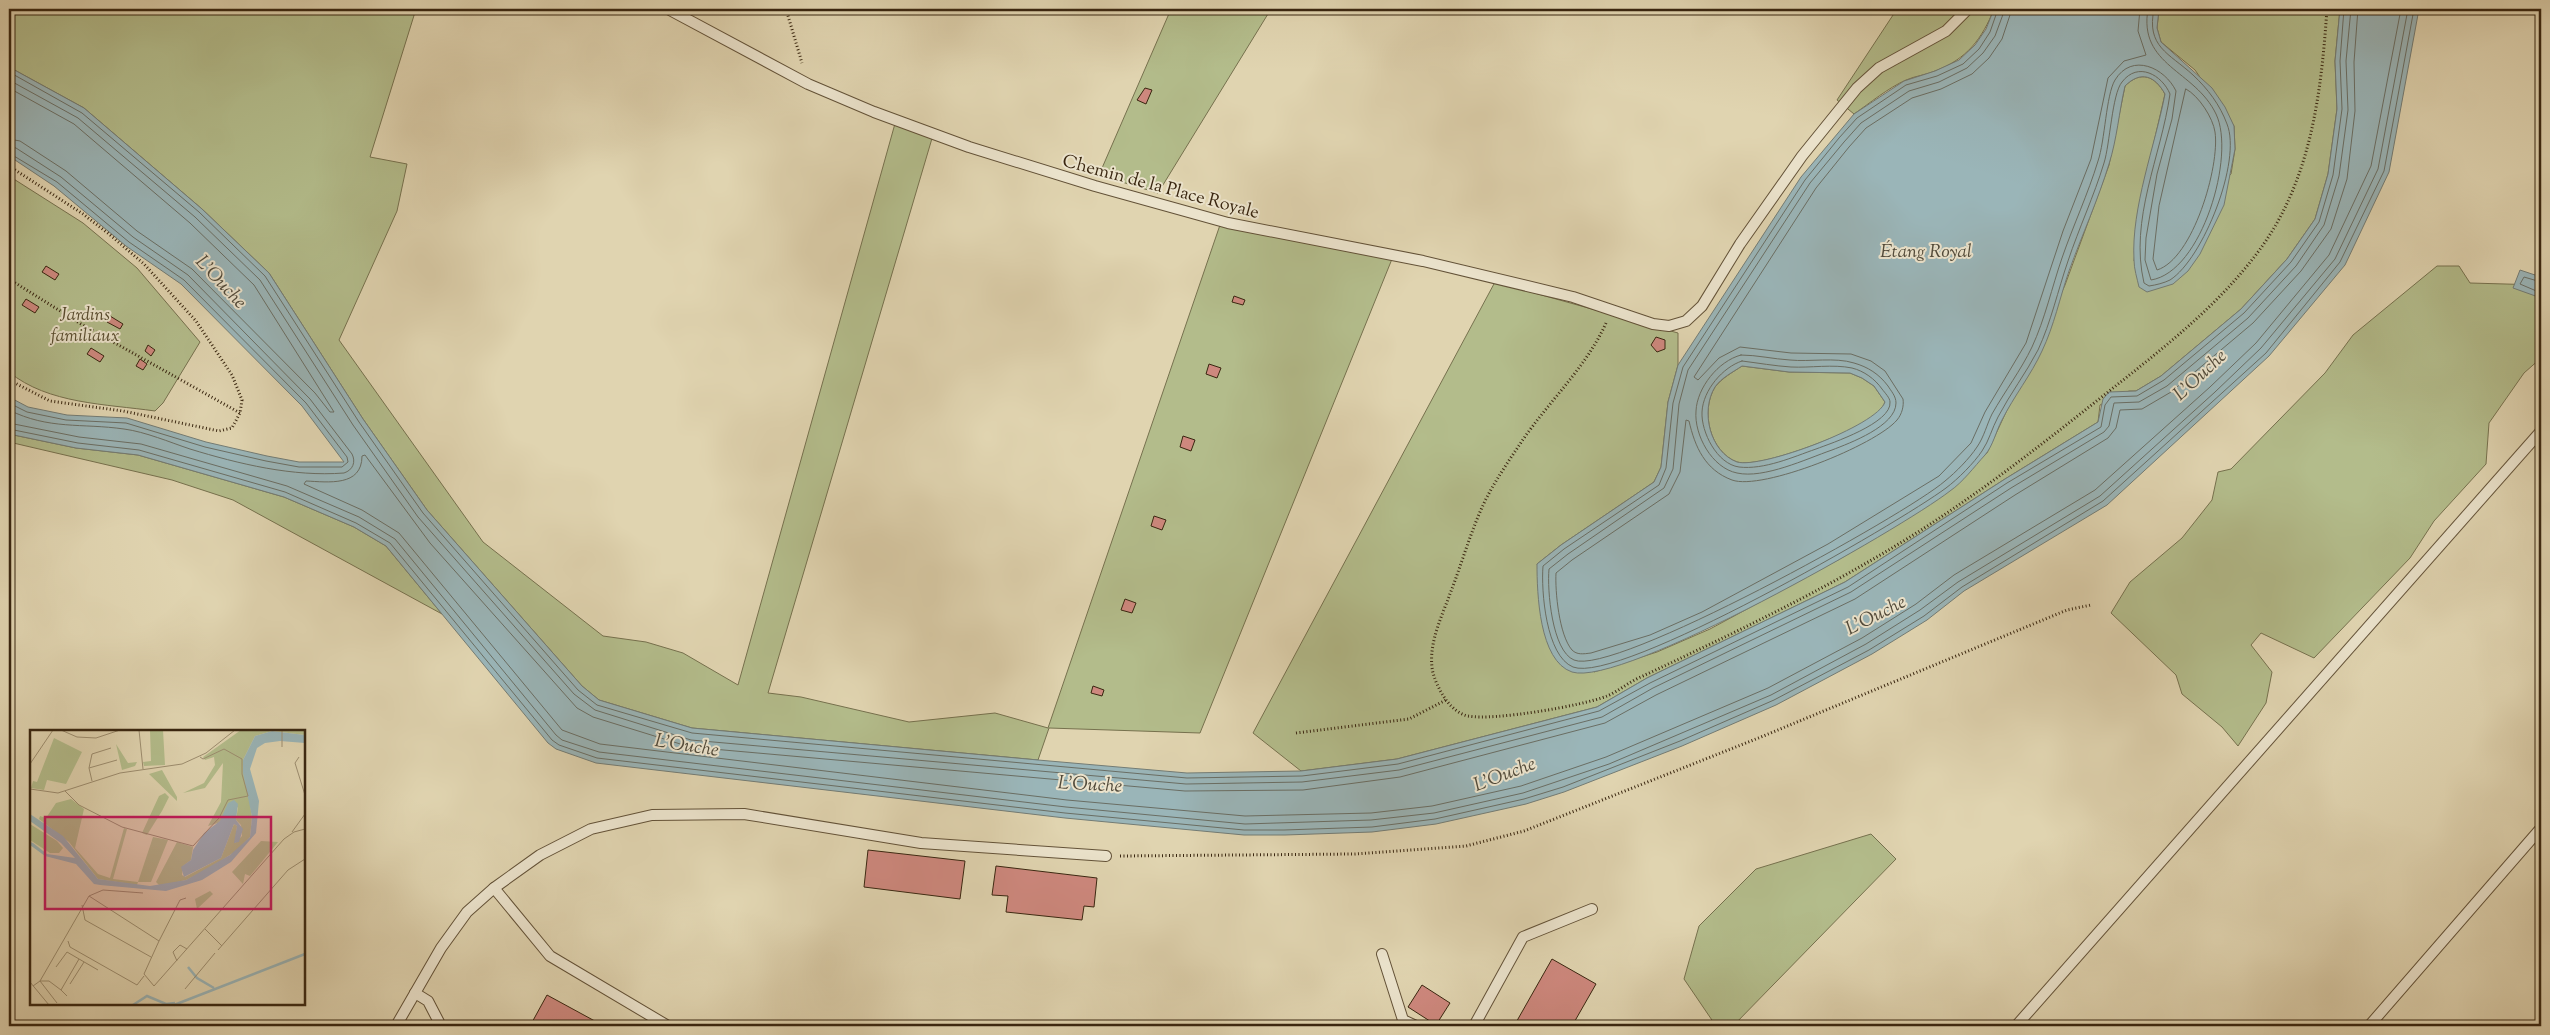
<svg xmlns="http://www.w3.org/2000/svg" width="2550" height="1035" font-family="'Sorts Mill Goudy',serif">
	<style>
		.green { fill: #b3bc8b; stroke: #76714e }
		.water { fill: #9ab5b8; stroke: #737c75; fill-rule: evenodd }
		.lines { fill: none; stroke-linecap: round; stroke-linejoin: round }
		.shore { stroke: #6a6e64; stroke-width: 1 }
		.building { fill: #ce887e; stroke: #392610 }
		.service-casing { stroke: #635238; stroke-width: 12 }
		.path { stroke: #392610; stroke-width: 3; stroke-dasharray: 1 2.5; stroke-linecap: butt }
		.service { stroke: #ebe3cc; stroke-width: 10 }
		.labels { text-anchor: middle; stroke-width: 4; stroke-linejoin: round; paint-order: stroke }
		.street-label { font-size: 18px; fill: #392610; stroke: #ebe3cc }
		.park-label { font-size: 18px; font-style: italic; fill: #584c2f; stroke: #ebe3cc }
		.water-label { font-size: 19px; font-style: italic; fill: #514a3a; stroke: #ebe3cc }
		.inset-river { fill: none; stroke: #9ab5b8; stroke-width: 2.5 }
		.inset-road { fill: none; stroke: #9d8e70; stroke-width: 1 }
		.view { fill: #c2185b; fill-opacity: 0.15; stroke: #c2185b; stroke-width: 2.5 }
		.inset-edge { fill: none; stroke: #392610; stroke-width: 2.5 }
	</style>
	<rect width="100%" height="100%" fill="#e0d4b0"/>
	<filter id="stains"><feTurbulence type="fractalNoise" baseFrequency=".004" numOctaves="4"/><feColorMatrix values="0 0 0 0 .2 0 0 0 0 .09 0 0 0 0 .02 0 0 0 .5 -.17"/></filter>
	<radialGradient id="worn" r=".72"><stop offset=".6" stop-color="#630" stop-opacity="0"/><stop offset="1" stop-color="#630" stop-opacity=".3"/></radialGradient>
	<g class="green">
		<path d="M9,9L14,12L16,9H416L370,157L407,164L397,211L339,340L483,542L603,636L646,642L683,653L738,685L896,120L933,135L768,693L801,697L909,722L995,713L1048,728L1221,222L1392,259L1200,733L1049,728L1038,760L692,728L599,700L582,686L427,510L363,419L269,273L202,209L84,108L9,67Z"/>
		<path d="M1171,9H1271L1158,193L1099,175Z"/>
		<path d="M1897,9H1994C1982,39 1967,59 1935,71C1926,75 1915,76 1906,80C1888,88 1870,103 1854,114L1837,100Z"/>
		<path d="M2159,9H2340L2335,61L2337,109L2328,174L2315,219L2287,259L2241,309L2161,376L2136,391H2129L2100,405L2098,422L2005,479L1845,582L1647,678L1597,707L1397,759L1301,771L1253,733L1495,282L1678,333V365L1668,402L1661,467L1654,482L1561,545L1537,564L1594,672L1657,652L1710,629L1838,560L1899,524L1987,453L2065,285L2109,165L2125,86C2141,70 2155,76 2165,94L2140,203L2134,261L2231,174L2235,149L2234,126L2195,70L2161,42L2157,28Z"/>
		<path d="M9,176L83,223L137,268L200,342L163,403L155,411C106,404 48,404 9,372Z"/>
		<path d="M2437,266H2459L2470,283L2541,285V358L2524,373L2489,423L2486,464L2434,521L2410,558L2314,658L2261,633L2251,645L2272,672L2266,703L2238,746L2222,727L2182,694L2176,675L2111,613L2130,582L2182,538L2212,500L2218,472L2231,469L2325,373L2353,335Z"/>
		<path d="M1742,366L1789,372L1850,373L1862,378L1874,386L1885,402C1882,410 1875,417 1867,421C1847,434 1759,469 1737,462C1710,452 1700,411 1715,387C1722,378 1733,372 1742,366Z"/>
		<path d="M9,434L76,448L138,455L284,497L354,527L386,546L442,614L233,500L172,480L9,442Z"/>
		<path d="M1871,834L1896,859L1733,1026H1716L1684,979L1699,926L1756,869Z"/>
	</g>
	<g class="water">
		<path d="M1994,9H2159L2157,28L2161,42L2212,88L2225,107L2234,126L2235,149L2224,205L2200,254L2188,271L2173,284L2147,292L2139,287C2137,278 2134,269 2134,260C2131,208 2155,146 2165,94C2155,76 2141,70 2125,86C2119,112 2117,139 2109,164C2098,200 2082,235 2069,271C2060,297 2054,326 2042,351C2031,375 2014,396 2002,420C1996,431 1993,446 1985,455C1974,467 1963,482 1950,491C1901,529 1622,688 1572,672C1539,661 1537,593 1537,564L1561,545L1654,482L1661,467L1668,402L1678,365L1801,177L1854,114L1904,81L1935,71L1959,60L1975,45L1986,29ZM1742,366L1789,372L1850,373L1862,378L1874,386L1885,402C1877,426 1761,469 1737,462C1710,452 1700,411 1715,387C1721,378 1733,372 1742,366Z"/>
		<path d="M2340,9H2419L2389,172L2345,265L2269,356L2107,505L1964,591L1927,620L1872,654L1776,705L1682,746L1564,792L1526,804L1436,824L1372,832L1285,835H1244L1065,818L596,763L556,749L548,743L386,546L354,527L284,497L138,455L76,448L9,434V397L28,407L67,415L127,418L206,442L267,456L299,462H344L302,406L181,284L126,246L54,186L9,156V67L84,108L202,209L269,273L363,419L427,510L582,686L599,700L692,728L1038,760L1187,773L1301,771L1397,759L1597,707L1647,678L1845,582L2005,479L2098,422L2103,399L2109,392L2136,391L2161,376L2241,309L2287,259L2315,219L2328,174L2337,109L2335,61Z"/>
		<path d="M2520,270L2541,277V298L2513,288Z"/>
	</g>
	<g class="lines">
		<g class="shore">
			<path d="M1998,9L1990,32L1979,49L1963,64L1937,76L1906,85L1857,118L1839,138L1805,180L1683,367L1673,403L1666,468L1659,485L1564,549L1543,566C1541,591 1546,656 1573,667C1619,685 1899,523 1946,488C1958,479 1974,463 1982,451C1989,441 1992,428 1998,417C2010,394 2026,373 2038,350C2051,322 2058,290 2068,261C2079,228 2094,196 2104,163C2110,144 2112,94 2122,82C2138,61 2162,75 2170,94C2161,157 2129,219 2144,283L2149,286C2156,285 2164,283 2170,280C2203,259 2242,161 2227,124C2220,105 2208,89 2193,75C2169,53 2146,47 2154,9"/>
			<path d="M2005,9L1995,36L1983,53L1967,68L1939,82L1909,91L1861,123L1844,142L1810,183L1688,370L1679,404L1673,469L1664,488L1568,554L1549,569C1547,590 1552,651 1574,660C1613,677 1906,515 1945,481C1956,472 1969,459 1977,447C1984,437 1987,424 1992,414C2005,391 2021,370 2032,347C2045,319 2052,287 2062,258C2073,226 2088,194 2098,161C2105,141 2106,95 2115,80C2132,52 2165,68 2176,91L2172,119L2157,174L2146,238L2145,260L2151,280C2202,272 2236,155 2216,114C2195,70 2138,66 2148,9"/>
			<path d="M2012,9L2002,39L1989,58L1972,74L1941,89L1912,98L1866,128L1849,147L1816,188L1694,377L1698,380L1719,358L1740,347L1791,353L1851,354L1871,361L1885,371L1903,399C1904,406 1902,414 1897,420C1876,445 1762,491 1732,480C1705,470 1695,447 1689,421L1686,420L1680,472L1669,494L1572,560L1556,573C1555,591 1559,635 1572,650C1577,655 1583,654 1591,653L1650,635L1702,612L1828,544L1939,476L1971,443L1985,412L2026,343L2063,231L2091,159L2108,78L2124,61L2146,55L2138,31L2140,9"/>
			<path d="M2358,9L2354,62L2355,111L2347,179L2331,229L2301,271L2253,323L2171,392L2142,409L2120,410L2116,428L2108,438L2015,495L1855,599L1656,695L1605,723L1400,777L1303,790L1185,791L690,747L593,717L577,708L430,543L365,455L362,456C362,487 328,482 306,481L304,484L362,510L399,533L562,730L600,744L1067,800L1245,816L1371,813L1432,806L1521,786L1606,757L1768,688L1862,638L1916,604L1954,575L2095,490L2210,387L2256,343L2329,255L2371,166L2401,9"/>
			<path d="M9,72L82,113L199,212L265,276L359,422L423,513L578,690L597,705L692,733L1187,778L1302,776L1398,764L1599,711L1650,683L1848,587L2007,483L2101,427L2105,405L2111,397L2137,396L2164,380L2244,313L2291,262L2319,222L2333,175L2342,109L2340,61L2344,9"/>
			<path d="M9,80L78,118L195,217L260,280L353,425L418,517L574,694L595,710L691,740L1186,784L1302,782L1399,770L1602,717L1653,688L1851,592L2011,488L2104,432L2109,426L2114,403L2139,402L2167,386L2248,318L2296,266L2324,225L2339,176L2348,110L2346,61L2351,9"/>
			<path d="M9,88L74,124L190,223L254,285L334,412H330L315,393L192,269L137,231L66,171L20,141L9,139"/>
			<path d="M2186,89C2199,96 2213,118 2215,132C2220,166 2193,259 2157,270L2153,259L2159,206Z"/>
			<path d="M9,146L16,148L61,177L133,237L188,275L310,399L352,454C356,462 353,470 344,473C293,477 239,464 190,449C169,442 146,432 124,429C82,423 49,430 9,410"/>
			<path d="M9,153L57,182L129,242L184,280L306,403L347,457L348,462L342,467H299L266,461L205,447L126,423L66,420L27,412L9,403"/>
			<path d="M2541,282L2524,277L2520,284L2541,293"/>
			<path d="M1741,355C1757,355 1773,359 1790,360C1810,362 1835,357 1854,363C1868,367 1879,374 1888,386C1891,391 1896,396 1896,403C1896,426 1850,443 1832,450C1806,459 1764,479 1737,473C1712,468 1694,435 1696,411C1697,388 1718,361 1741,355Z"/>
			<path d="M1742,361C1758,363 1775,366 1791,367C1810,368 1833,364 1852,368C1864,371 1875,379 1882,389C1885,393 1890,398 1890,402C1892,423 1832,443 1816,449C1793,457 1764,470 1739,467C1717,464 1701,432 1702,412C1703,390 1723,367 1742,361Z"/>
			<path d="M9,423L79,437L141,444L287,486L359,517L395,539L556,735L562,740L599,752L1066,807L1245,824L1371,820L1434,813L1523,793L1609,764L1771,695L1866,644L1920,610L1958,582L2100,496L2215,392L2261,348L2335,259L2378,169L2408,9"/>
			<path d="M9,429L78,443L139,450L285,492L356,523L390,543L552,740L559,745L597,758L1065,813L1244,830H1284L1372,827L1435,819L1524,799L1563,787L1680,741L1774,700L1869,650L1924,616L1962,587L2103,501L2266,353L2340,262L2384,171L2414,9"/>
		</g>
	</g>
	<g class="building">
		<path d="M1145,88L1152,90L1146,104L1137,100Z"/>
		<path d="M46,266L59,274L55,280L42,272Z"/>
		<path d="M1234,296L1245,300L1243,305L1232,302Z"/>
		<path d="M26,299L39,307L35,313L22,305Z"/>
		<path d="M110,316L123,324L120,329L107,322Z"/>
		<path d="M1656,337L1665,340V349L1657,352L1651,345Z"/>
		<path d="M148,345L155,350L151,356L145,351Z"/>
		<path d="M91,348L104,356L100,362L87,354Z"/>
		<path d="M140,359L147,364L143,370L136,366Z"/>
		<path d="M1209,364L1221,368L1217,378L1206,374Z"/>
		<path d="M1183,436L1195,440L1191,451L1180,447Z"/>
		<path d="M1154,516L1166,520L1162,530L1151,526Z"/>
		<path d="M1125,599L1136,603L1132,613L1121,610Z"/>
		<path d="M1093,686L1104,690L1102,696L1091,693Z"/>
		<path d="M868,850L965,861L960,899L864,887Z"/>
		<path d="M996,866L1097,878L1094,907L1084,906L1082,920L1006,912L1008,896L992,895Z"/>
		<path d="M1552,959L1596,984L1572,1026H1514Z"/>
		<path d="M1422,985L1450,1003L1436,1025L1408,1007Z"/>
		<path d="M547,995L604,1026H530Z"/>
	</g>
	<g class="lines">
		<defs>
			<g id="service">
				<path d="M668,9L808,84L874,112L969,147L1095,186L1228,223L1423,261L1573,297L1653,324L1669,326L1686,321L1702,306L1740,244L1802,156L1857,88L1879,68L1946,31L1968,9"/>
				<path d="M494,888L550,956L668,1026"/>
				<path d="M1382,954L1403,1020L1416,1026"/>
				<path d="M415,993L428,1001L441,1026"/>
				<path d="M396,1026L441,948L467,912L494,888L540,855L591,829L652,815L744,814L921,843L1106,856"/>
				<path d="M1474,1026L1523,937L1592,909"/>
				<path d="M2016,1026L2541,431"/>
				<path d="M2369,1026L2541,828"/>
			</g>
		</defs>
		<use href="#service" class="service-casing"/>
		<g class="path">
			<path d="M786,9L802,63"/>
			<path d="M9,166L83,214L109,234L144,264L196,321L232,375L242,400L240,413L232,428L219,431L123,411L50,401L9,380"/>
			<path d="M9,279L81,324L240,413"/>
			<path d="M1606,323C1586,368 1547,403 1520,444C1508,462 1495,481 1485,501C1471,530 1462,563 1450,594C1441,618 1427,647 1433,673C1438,690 1450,712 1468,716C1493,721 1582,706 1607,696C1619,691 1630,681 1643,676C1753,624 1863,572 1963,502C2012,468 2060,430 2108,392C2161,350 2217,307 2258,252C2311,181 2321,95 2327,9"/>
			<path d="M1296,733L1409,719L1446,700"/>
			<path d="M1120,856L1355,854L1466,846L1524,831L1572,812L1761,737L2067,610L2091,605"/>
		</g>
		<use href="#service" class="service"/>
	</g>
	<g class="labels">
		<g class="street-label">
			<text transform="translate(1161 186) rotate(15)" y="6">Chemin de la Place Royale</text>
		</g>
		<g class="park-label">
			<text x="85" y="320">Jardins<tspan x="85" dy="21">familiaux</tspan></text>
		</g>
		<g class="water-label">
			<text x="1926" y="257">Étang Royal</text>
			<text transform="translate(222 281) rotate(47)" y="7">L'Ouche</text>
			<text transform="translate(2199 374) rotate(-43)" y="7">L'Ouche</text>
			<text transform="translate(1875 614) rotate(-27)" y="7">L'Ouche</text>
			<text transform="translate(687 744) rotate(9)" y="7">L'Ouche</text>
			<text transform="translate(1504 773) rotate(-21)" y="7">L'Ouche</text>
			<text transform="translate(1090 783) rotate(3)" y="7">L'Ouche</text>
		</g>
	</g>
	<g transform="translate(30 730)">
		<rect width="275" height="275" fill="#e0d4b0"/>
		<path d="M120,0H133L135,35L114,36L113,32L121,31ZM211,0H269L275,1V5L242,1L225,6L213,30L222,87L220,107L206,121L178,139L156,150L130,156L126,152L147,112L163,117L161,130L153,136L152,145L155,147L191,128L204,94L207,96L205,113L212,106L211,95L206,90L208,77L188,93L178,96L191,72L193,33L175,58L153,63L174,53L185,35L184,27L175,30L173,27ZM24,8L52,22L36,54L17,50L14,60L1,58L3,51L7,52ZM86,14L98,33L107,32L105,36L92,40ZM132,40L147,67V71L119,44ZM135,63L139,67L132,81L117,105L112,103L129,66ZM41,69L54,79L45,118L68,144L80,148L94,98L97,99L83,149L108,152L123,107L138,110L121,152H108L107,155L68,149L39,112L9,89L10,86L16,88L26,73ZM0,94L27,111L33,118L29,123H20L0,110ZM231,111L248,112L220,146L215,144L213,154L202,142ZM180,161L183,164L167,179L165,169Z" fill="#b3bc8b"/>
		<path d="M242,1L275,5V13L250,11L235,13L227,18L220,39L229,71L226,103L201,132L172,150L136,161L70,155L64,154L46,134L15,126L0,115V112L3,113L17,124L45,128L31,113L0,91V84L33,106L68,149L120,156L156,150L200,125L220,107L222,87L213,43V30L225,6ZM204,70L208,74L206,90L213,99L209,112L204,113L207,96L204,94L191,128L154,147L151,137L161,130L163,120L174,103L190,91L198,73Z" fill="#9ab5b8"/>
		<path class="inset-river" d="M158,237L167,248L184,258M103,275L117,266L136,274L145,273M144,275L275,224"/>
		<path class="inset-road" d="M31,0L47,7L66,8L90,0M109,0L113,39M252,17V0M269,27L265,33L275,65M0,34L23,0M59,38L62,24L81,18M62,51L59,38L87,30M0,59L28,63L90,43L152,34L176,23L205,0M35,61L49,75L92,97L163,116L189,88L198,70L218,66L212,44V29L194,19L173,29L170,27M262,102L275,84M59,166L129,211L114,244L124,256L254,109L264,102L275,99M52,175L55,190L121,227M175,199L192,216M38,211L40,217L107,255L114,246M129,211L150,170L156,168M188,220L258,140L275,129M147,231L143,222L150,215L157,219M26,237L37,222L68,240M10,251L27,273M10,251H19L31,260M0,252L19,275M40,254L54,232M3,256L10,251L59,166L73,160L113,163M155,259L185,223M37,266L31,260L49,229"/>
		<path class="view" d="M15,87H241V179H15Z"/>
		<rect width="275" height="275" class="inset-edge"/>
	</g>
	<rect width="2550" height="1035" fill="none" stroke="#e0d4b0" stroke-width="30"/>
	<rect x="10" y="10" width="2530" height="1015" fill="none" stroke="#392610" stroke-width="2.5"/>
	<rect x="15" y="15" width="2520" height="1005" fill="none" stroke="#392610"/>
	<rect width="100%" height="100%" filter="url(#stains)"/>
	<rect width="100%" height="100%" fill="url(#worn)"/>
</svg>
